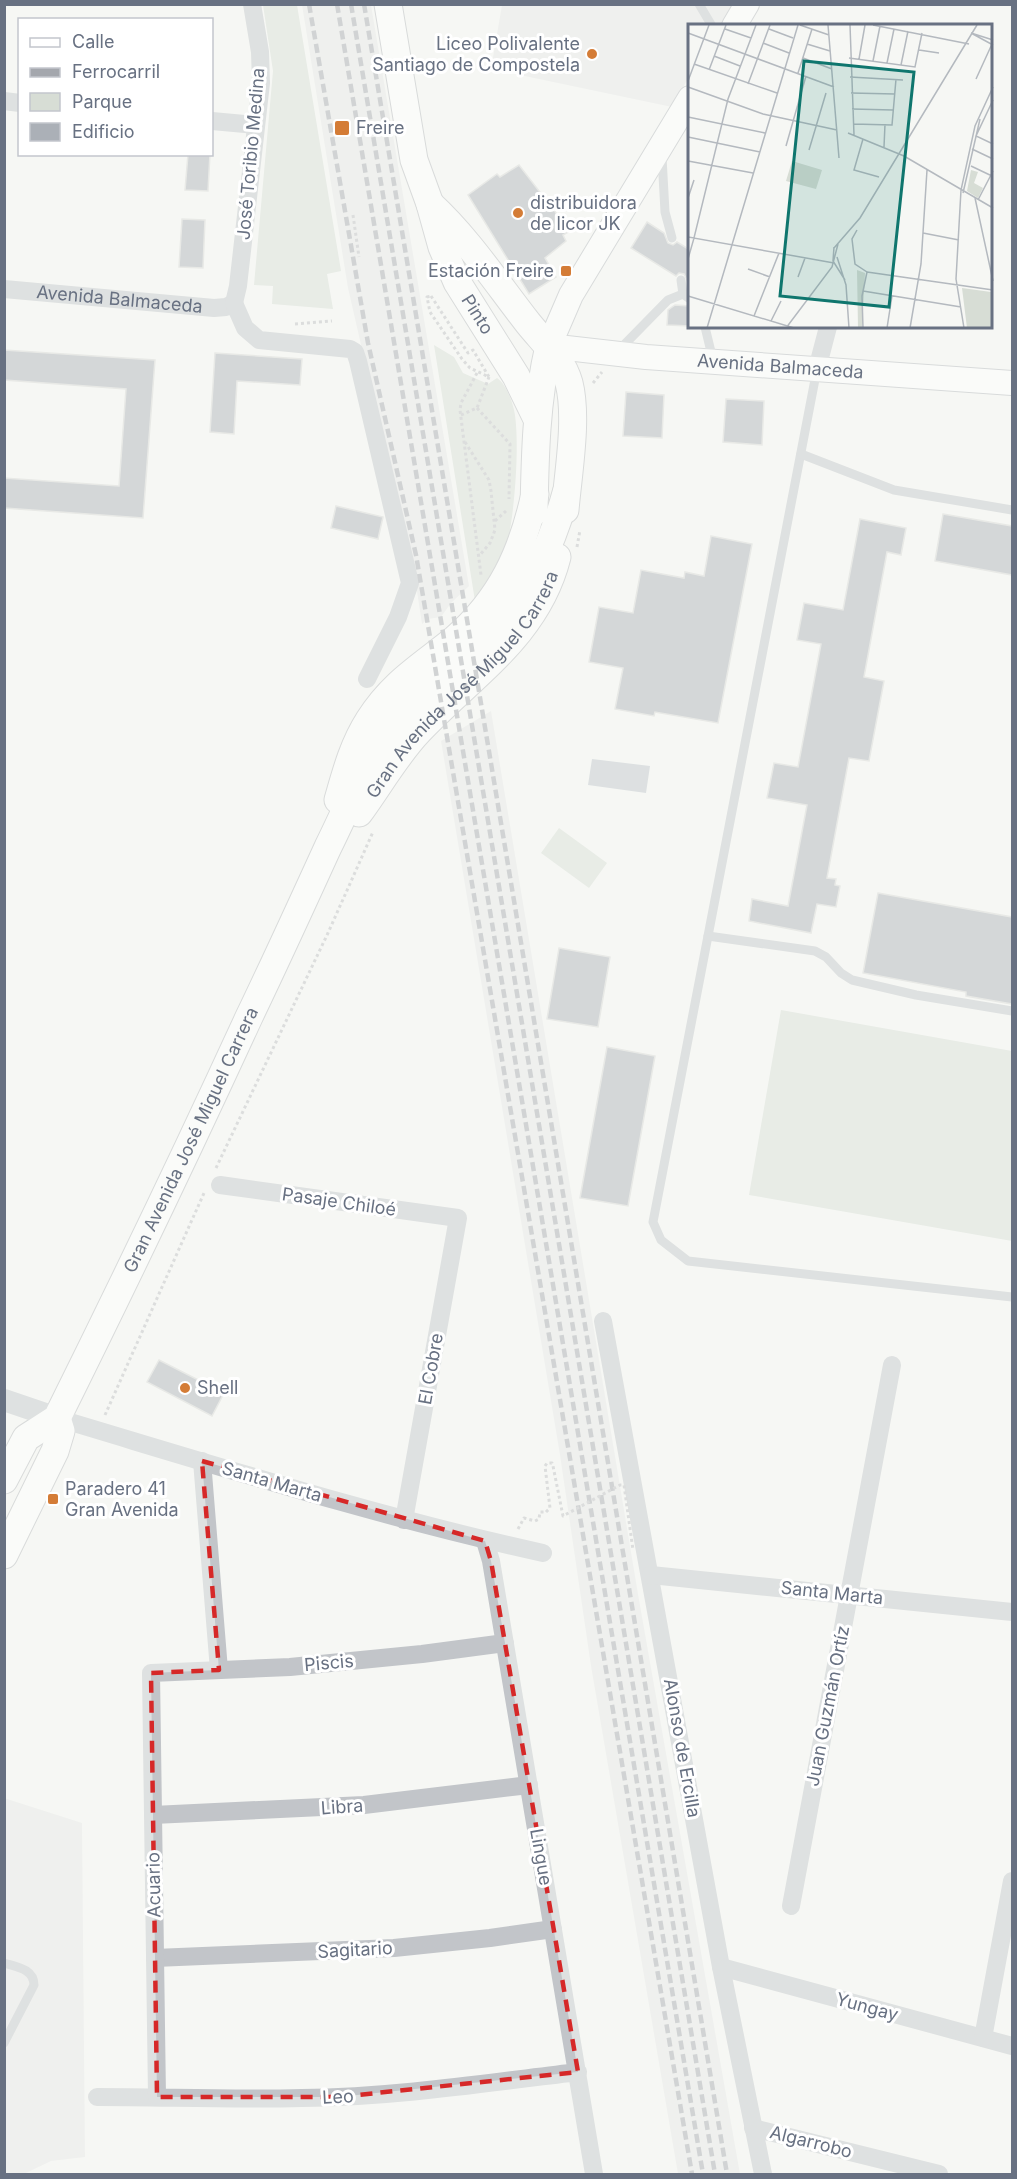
<svg xmlns="http://www.w3.org/2000/svg" width="1017" height="2179" font-family="Inter,sans-serif">
	<style>
		.built { fill: #e7e7e7 }
		.green { fill: #d7ddd5 }
		.water { fill: #bec4cb }
		.building { fill: #abb0b7; stroke: #d8d8d6; stroke-width: 1.5 }
		.lines { fill: none; stroke-linecap: round; stroke-linejoin: round }
		.secondary-casing { stroke: #b5b8bd; stroke-width: 26 }
		.primary-casing { stroke: #b6b8bc; stroke-width: 29 }
		.path { stroke: #bcbdc0; stroke-width: 3; stroke-dasharray: 3 3; stroke-linecap: butt }
		.service { stroke: #c2c5c9; stroke-width: 9 }
		.minor { stroke: #c2c5c9; stroke-width: 18 }
		.tertiary { stroke: #c2c5c9; stroke-width: 22 }
		.secondary { stroke: #fff; stroke-width: 24 }
		.primary { stroke: #fff; stroke-width: 27 }
		.rail { stroke: #a4a7ad; stroke-width: 4.5; stroke-dasharray: 9 4.5; stroke-linecap: butt }
		.path-bridge { stroke: #bcbdc0; stroke-width: 3; stroke-dasharray: 3 3; stroke-linecap: butt }
		.marked { fill: none; stroke: #d62828; stroke-width: 4.5; stroke-dasharray: 12 8; stroke-linejoin: round }
		.poi-dot { fill: #d47c36; stroke: #fff; stroke-width: 2 }
		.labels { text-anchor: middle; stroke-width: 6; stroke-linejoin: round; paint-order: stroke }
		.poi-label { font-size: 18px; fill: #687182; stroke: #fff; text-anchor: start }
		.street-label { font-size: 18px; fill: #687182; stroke: #fff }
		.inset-road { fill: none; stroke: #b4b9bf; stroke-width: 1.5 }
		.view { fill: #0f766e; fill-opacity: 0.15; stroke: #0f766e; stroke-width: 3 }
		.inset-edge { fill: none; stroke: #687182; stroke-width: 3 }
	</style>
	<rect width="100%" height="100%" fill="#f6f7f4"/>
	<g class="built">
		<path d="M302,5H371L469,586L451,603L441,617L428,619L422,624L416,585L348,288Z"/>
		<path d="M502,5H734L720,25L690,26V75L672,107L491,69Z"/>
		<path d="M491,711L638,1594L740,2174H678L591,1666L560,1455L441,741Z"/>
		<path d="M4,1798L82,1823L85,2157L51,2161L24,2174H5Z"/>
	</g>
	<g class="green">
		<path d="M263,5H297L341,271L327,274L333,309L272,304L273,286L254,285L273,71Z"/>
		<path d="M434,345L454,357L463,373L488,384L497,378C505,383 512,400 514,410C521,441 514,539 500,567C494,579 483,590 475,601Z"/>
		<path d="M559,828L607,863L589,888L541,853Z"/>
		<path d="M781,1010L1012,1051V1241L749,1195Z"/>
	</g>
	<path class="water" d="M592,759L650,766L646,793L588,785Z"/>
	<g class="building">
		<path d="M188,154H210L208,191L185,190Z"/>
		<path d="M519,165L570,231L563,235L566,241L545,258L556,277L529,294L468,195L497,174L500,177Z"/>
		<path d="M182,219L205,220L203,268L179,267Z"/>
		<path d="M647,222L664,233L668,243L673,245L677,242L690,250V286L684,274L679,273L676,276L631,248Z"/>
		<path d="M675,305L690,306V326L667,325L668,310Z"/>
		<path d="M4,350L155,360L143,518L4,508V478L119,486L126,389L4,380Z"/>
		<path d="M215,353L302,359L300,385L237,381L234,434L210,432Z"/>
		<path d="M626,392L664,395L662,438L623,436Z"/>
		<path d="M726,399L764,401L762,445L723,442Z"/>
		<path d="M336,506L383,517L378,539L331,528Z"/>
		<path d="M943,514L1012,526V575L935,561Z"/>
		<path d="M860,519L906,528L901,555L887,552L864,677L884,681L869,761L849,758L827,878L836,879L835,885L840,886L836,907L817,904L811,933L749,921L752,899L788,906L807,805L767,798L774,763L798,767L821,644L797,640L804,603L843,610Z"/>
		<path d="M711,536L752,544L718,723L655,712L654,716L615,709L623,668L589,662L599,607L633,613L641,570L684,578L685,572L704,576Z"/>
		<path d="M878,893L1012,917V1004L966,996V992L863,973Z"/>
		<path d="M559,948L610,957L598,1027L547,1019Z"/>
		<path d="M607,1047L655,1056L628,1206L580,1198Z"/>
		<path d="M159,1360L224,1393L212,1416L147,1382Z"/>
	</g>
	<g class="lines">
		<defs>
			<g id="secondary">
				<path d="M734,26L747,4"/>
				<path id="s2" d="M690,98L571,295L549,346L646,357L1012,383"/>
			</g>
			<g id="primary">
				<path id="s3" d="M388,4L414,160L430,204L442,247L457,282L516,376L537,419"/>
				<path d="M430,204C468,239 496,282 528,323C544,343 562,358 569,383C578,418 568,474 565,510"/>
				<path d="M534,512C535,456 536,401 549,346"/>
				<path d="M338,800C346,772 353,745 369,720C393,682 422,666 455,639C501,599 522,553 535,494"/>
				<path id="s4" d="M359,813C379,786 396,755 419,731C472,675 537,636 557,557"/>
				<path id="s5" d="M4,1480L26,1438L57,1418C123,1285 187,1152 249,1017C276,961 302,904 328,847C343,817 356,785 373,756C404,702 455,668 497,624C534,584 552,544 566,493"/>
				<path d="M4,1555L55,1451L61,1431L57,1418"/>
			</g>
		</defs>
		<use href="#secondary" class="secondary-casing"/>
		<use href="#primary" class="primary-casing"/>
		<g class="path">
			<path d="M353,215L359,257"/>
			<path d="M431,296L468,353L473,350L489,377L470,368L462,359L430,312L427,297Z"/>
			<path d="M295,324L332,321"/>
			<path d="M477,373L461,403L460,410L481,575"/>
			<path d="M593,383L602,372"/>
			<path d="M477,408L510,444L509,499"/>
			<path d="M461,415L477,408L489,377"/>
			<path d="M465,442L489,480L491,491L495,530L490,543L479,556"/>
			<path d="M495,521L506,511"/>
			<path d="M577,547L580,530"/>
			<path d="M216,1168L328,933L373,832"/>
			<path d="M105,1415L204,1193"/>
			<path d="M518,1529L524,1518L535,1521L539,1519L540,1512H546"/>
		</g>
		<g class="service">
			<path d="M699,4L712,26"/>
			<path d="M662,157L665,212L672,238"/>
			<path d="M681,280L683,294L690,299"/>
			<path d="M705,327L713,360"/>
			<path d="M619,350L668,300L683,294"/>
			<path d="M817,369L653,1222L661,1240L688,1261L1012,1297"/>
			<path d="M801,454L894,490L1012,510"/>
			<path d="M708,936L815,951L826,957L841,973L852,980L916,995L1012,1011"/>
			<path d="M4,1963C17,1967 34,1969 34,1985L4,2043"/>
		</g>
		<g class="minor">
			<path d="M4,101L20,103"/>
			<path d="M212,121L256,125"/>
			<path id="s1" d="M4,289L214,308L226,307L234,303"/>
			<path d="M234,303L245,328L259,340L350,349L355,352L358,361L410,583L398,617L367,679"/>
			<path d="M234,303L238,286L261,83L260,52L252,4"/>
			<path d="M817,369L828,327"/>
			<path d="M220,1185L458,1218L404,1520"/>
			<path d="M603,1321L721,1967L763,2174"/>
			<path d="M57,1418C218,1466 379,1517 543,1553"/>
			<path d="M202,1461L219,1670"/>
			<path d="M485,1541L491,1561L594,2174"/>
			<path d="M651,1575L1012,1612"/>
			<path d="M153,1815L364,1805L529,1785"/>
			<path d="M791,1906L892,1365"/>
			<path d="M155,1958L394,1948L490,1938L553,1929"/>
			<path d="M721,1967L1012,2046"/>
			<path d="M983,2038L1012,1881"/>
			<path d="M97,2097C165,2097 234,2100 302,2098C394,2097 486,2083 578,2072"/>
			<path d="M157,2097L151,1673L290,1667L422,1654L505,1643"/>
			<path d="M753,2128L939,2174"/>
		</g>
		<path class="tertiary" d="M4,1400L57,1418"/>
		<use href="#secondary" class="secondary"/>
		<use href="#primary" class="primary"/>
		<g class="rail">
			<path d="M309,4L368,343L416,555L692,2174"/>
			<path d="M337,4L703,2174"/>
			<path d="M351,4L715,2174"/>
			<path d="M364,4L727,2174"/>
		</g>
		<path class="path-bridge" d="M546,1512L550,1508L545,1466L547,1463H552L553,1466L563,1516L620,1485H624L633,1550"/>
	</g>
	<path d="M0 0H1017V2179H0ZM202,1461L485,1541L491,1561L578,2072L338,2097H157L151,1673L219,1670Z" fill="#f6f7f4" fill-opacity=".55" fill-rule="evenodd"/>
	<path class="marked" d="M202,1461L485,1541L491,1561L578,2072L338,2097H157L151,1673L219,1670Z"/>
	<g class="poi-dot">
		<circle cx="592" cy="54" r="6"/>
		<rect x="334" y="120" width="16" height="16" rx="3"/>
		<circle cx="518" cy="213" r="6"/>
		<rect x="560" y="265" width="12" height="12" rx="3"/>
		<circle cx="185" cy="1388" r="6"/>
		<rect x="47" y="1493" width="12" height="12" rx="3"/>
	</g>
	<g class="labels">
		<g class="poi-label">
			<text x="580" y="50" text-anchor="end">Liceo Polivalente<tspan x="580" dy="21">Santiago de Compostela</tspan></text>
			<text x="356" y="134">Freire</text>
			<text x="530" y="209">distribuidora<tspan x="530" dy="21">de licor JK</tspan></text>
			<text x="554" y="277" text-anchor="end">Estación Freire</text>
			<text x="197" y="1394">Shell</text>
			<text x="65" y="1495">Paradero 41<tspan x="65" dy="21">Gran Avenida</tspan></text>
		</g>
		<g class="street-label">
			<text transform="translate(251 154) rotate(-85)" y="6">José Toribio Medina</text>
			<text dy="6" stroke="none"><textPath href="#s1" startOffset="116">Avenida Balmaceda</textPath></text>
			<text dy="6" stroke="none"><textPath href="#s3" startOffset="326">Pinto</textPath></text>
			<text dy="6" stroke="none"><textPath href="#s2" startOffset="518">Avenida Balmaceda</textPath></text>
			<text dy="6" stroke="none"><textPath href="#s4" startOffset="166">Gran Avenida José Miguel Carrera</textPath></text>
			<text dy="6" stroke="none"><textPath href="#s5" startOffset="393">Gran Avenida José Miguel Carrera</textPath></text>
			<text transform="translate(339 1202) rotate(8)" y="6">Pasaje Chiloé</text>
			<text transform="translate(431 1369) rotate(-80)" y="6">El Cobre</text>
			<text transform="translate(272 1482) rotate(16)" y="6">Santa Marta</text>
			<text transform="translate(832 1593) rotate(6)" y="6">Santa Marta</text>
			<text transform="translate(329 1663) rotate(-5)" y="6">Piscis</text>
			<text transform="translate(828 1706) rotate(-79)" y="6">Juan Guzmán Ortíz</text>
			<text transform="translate(682 1748) rotate(80)" y="6">Alonso de Ercilla</text>
			<text transform="translate(342 1807) rotate(-4)" y="6">Libra</text>
			<text transform="translate(541 1857) rotate(80)" y="6">Lingue</text>
			<text transform="translate(154 1885) rotate(-91)" y="6">Acuario</text>
			<text transform="translate(355 1950) rotate(-3)" y="6">Sagitario</text>
			<text transform="translate(867 2007) rotate(15)" y="6">Yungay</text>
			<text transform="translate(338 2097) rotate(-3)" y="6">Leo</text>
			<text transform="translate(811 2142) rotate(14)" y="6">Algarrobo</text>
		</g>
	</g>
	<g transform="translate(688 24)">
		<rect width="304" height="304" fill="#f6f7f4"/>
		<path d="M104,137L134,146L128,165L98,157ZM283,146L290,148L286,159L295,164L290,174L279,167ZM169,246L177,249L174,304H170ZM274,264L303,268L304,304H279Z" fill="#d7ddd5"/>
		<path class="inset-road" d="M112,1L141,11M140,1L151,134M162,1L166,111M185,1L281,20M37,5L63,14M81,5L105,14M0,9L146,63M305,16L283,9L305,21M75,19L101,29M119,20L142,27M231,26L251,29M26,32L52,42M115,34L144,45M161,34L227,43L234,9M171,35L177,1M185,37L192,2M199,39L206,5M6,40L89,69M213,41L220,7M21,46L38,1M110,49L124,5M162,53L215,56M288,55L304,20M0,57L21,1M60,60L82,1M0,63L75,90L149,106M163,69L207,70M305,76L288,112L305,120M164,85L205,86M0,93L77,109M165,100L204,101L208,55M160,109L216,132L305,184M0,113L72,128M175,115L166,146L191,153M98,122L118,52M196,123L197,100M284,125L305,135M121,126L138,69M0,137L65,149M283,142L304,152M275,169L292,95M0,174L6,156M287,174L305,257M290,176L305,147M169,206L164,215L167,240L179,248M235,209L271,216M0,213L6,214L40,75L68,1M146,223L145,237L157,256M146,224L172,194L289,1M149,233L158,261L161,304M0,235L6,214L146,239M60,245L82,253M179,248L305,266M110,253L117,234M175,267L273,283M0,272L106,304M66,292L91,229M83,297L93,277M19,304L110,1M98,304L144,243L150,220M175,304L174,272L179,248M199,304L204,272M222,304L233,240L239,146M276,304L268,255L273,166L287,102L305,63"/>
		<path class="view" d="M116,37L226,48L201,283L92,272Z"/>
		<rect width="304" height="304" class="inset-edge"/>
	</g>
	<rect width="1017" height="2179" fill="none" stroke="#687182" stroke-width="12"/>
	<rect x="18" y="18" width="195" height="138" fill="#ffffff" stroke="#c3c6cd" stroke-width="1.5"/>
	<rect x="30" y="38" width="30" height="9" fill="#ffffff" stroke="#c3c6cd" stroke-width="1.5"/>
	<text x="72" y="48" font-size="18" fill="#687182">Calle</text>
	<rect x="30" y="68" width="30" height="9" fill="#a4a7ad" stroke="#c3c6cd" stroke-width="1.5"/>
	<text x="72" y="78" font-size="18" fill="#687182">Ferrocarril</text>
	<rect x="30" y="93" width="30" height="18" fill="#d7ddd5" stroke="#c3c6cd" stroke-width="1.5"/>
	<text x="72" y="108" font-size="18" fill="#687182">Parque</text>
	<rect x="30" y="123" width="30" height="18" fill="#abb0b7" stroke="#c3c6cd" stroke-width="1.5"/>
	<text x="72" y="138" font-size="18" fill="#687182">Edificio</text>
</svg>
